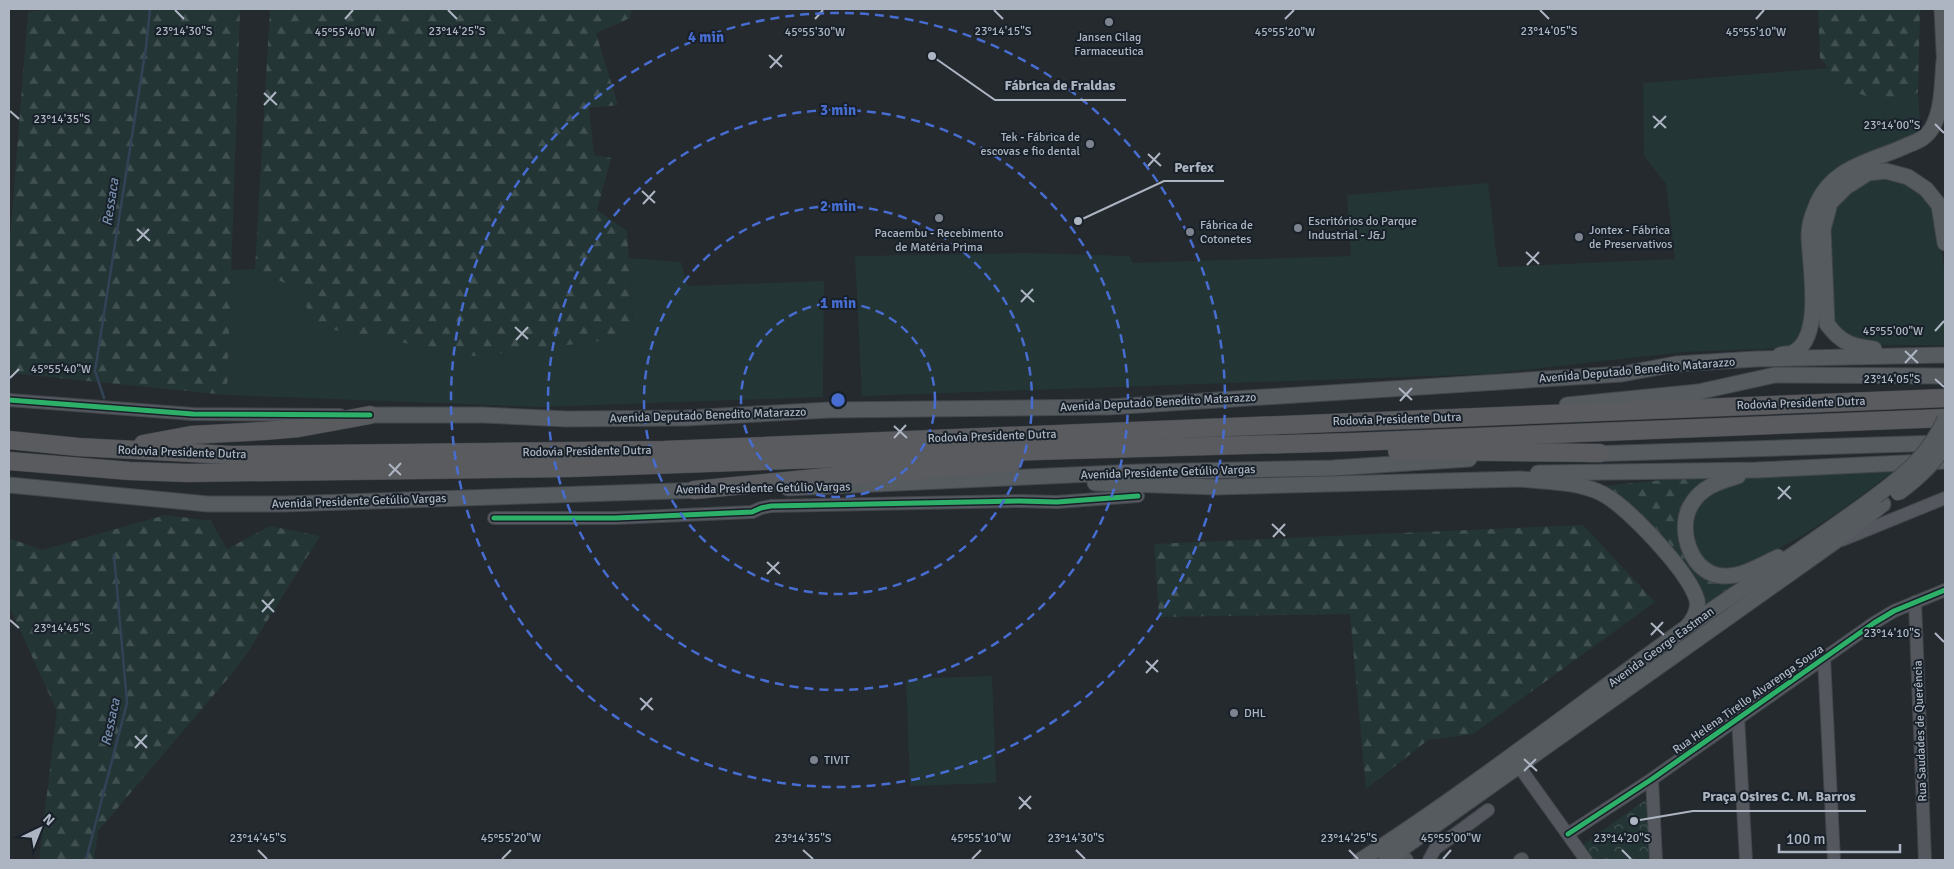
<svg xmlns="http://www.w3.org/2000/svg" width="1954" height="869" font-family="Signika,sans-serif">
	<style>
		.green { fill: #243536 }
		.forest { fill: url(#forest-firs) }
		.park { fill: url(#park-crowns) }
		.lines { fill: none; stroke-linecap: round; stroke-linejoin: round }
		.stream { stroke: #334257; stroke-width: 2.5 }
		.minor-casing { stroke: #42464a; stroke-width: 14 }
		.major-casing { stroke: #41464c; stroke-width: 17 }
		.highway-casing { stroke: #41454b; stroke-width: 19 }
		.minor { stroke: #54575e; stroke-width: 12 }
		.major { stroke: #565b60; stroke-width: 15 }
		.highway { stroke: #595b5e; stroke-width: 18 }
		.major-bridge-casing { stroke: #41464c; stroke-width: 17; stroke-linecap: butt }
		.major-bridge { stroke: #565b60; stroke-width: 15 }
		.cycleway-casing { stroke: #182029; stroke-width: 8 }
		.cycleway { stroke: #2db169; stroke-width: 5 }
		.ticks { fill: none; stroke: #adb5c2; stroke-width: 2 }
		.ring { fill: none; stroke: #486dd1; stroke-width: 2.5; stroke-dasharray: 9 6 }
		.poi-dot { fill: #7d848f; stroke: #182029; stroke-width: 2 }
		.labels { text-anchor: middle; stroke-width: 4; stroke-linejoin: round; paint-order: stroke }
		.poi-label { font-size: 12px; fill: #adb5c2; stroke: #182029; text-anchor: start }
		.street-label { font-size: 12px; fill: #adb5c2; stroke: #182029 }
		.water-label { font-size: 14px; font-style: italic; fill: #768daa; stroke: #182029 }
		.ticks-label { font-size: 12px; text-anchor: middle; fill: #adb5c2; stroke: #182029; stroke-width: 4; stroke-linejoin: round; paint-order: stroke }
		.centre { fill: #486dd1; stroke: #182029; stroke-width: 2.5 }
		.ring-label { font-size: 15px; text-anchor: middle; font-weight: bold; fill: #486dd1; stroke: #182029; stroke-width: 4; stroke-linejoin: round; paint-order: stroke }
		.leader { fill: none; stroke: #adb5c2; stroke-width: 2 }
		.callout-dot { fill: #adb5c2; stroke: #182029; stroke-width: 2 }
		.callout-label { font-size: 14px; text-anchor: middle; font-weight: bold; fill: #adb5c2; stroke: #182029; stroke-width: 4; stroke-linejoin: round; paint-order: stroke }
	</style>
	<defs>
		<pattern id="forest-firs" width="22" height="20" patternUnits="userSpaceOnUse" patternTransform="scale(1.25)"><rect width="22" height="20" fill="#243536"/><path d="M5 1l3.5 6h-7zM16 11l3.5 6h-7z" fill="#415051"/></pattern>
		<pattern id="park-crowns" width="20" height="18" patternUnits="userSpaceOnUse" patternTransform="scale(1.25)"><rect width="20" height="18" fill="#243536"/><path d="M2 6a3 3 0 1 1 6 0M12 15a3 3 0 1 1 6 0" fill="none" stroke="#415051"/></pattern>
	</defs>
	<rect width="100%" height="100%" fill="#252a2f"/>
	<g class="green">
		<path d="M1829,68L1845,89L1896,106L1918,92L1921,134L1824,181L1807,316L1800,337L1788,348L1684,352L1488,374L862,396L855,256L1026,253L1129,256L1133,263L1351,256L1347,195L1488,183L1498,267L1675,259L1666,184L1644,156L1643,83Z"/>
		<path d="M1886,175L1906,181L1935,207L1945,275V345H1885L1856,343L1832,322L1827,229L1834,206L1870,177Z"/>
		<path d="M629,258L681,262L688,286L824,281L823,397L540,407L227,395L231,270L255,269L301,291L634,337Z"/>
		<path d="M1901,466C1864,494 1765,570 1720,568C1689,567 1685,514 1703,497C1715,487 1737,480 1752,476Z"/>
		<path d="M992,676L996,783L910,786L906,679Z"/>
	</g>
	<g class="forest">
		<path d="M50,9H240L227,395L9,373V251L28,12Z"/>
		<path d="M270,9H632L630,18L596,33L618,105L589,108L594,155L611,158L597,210L627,231L634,337L474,356L313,326L301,291L255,269Z"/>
		<path d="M1818,9H1920L1918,92L1896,106L1845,89L1820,58Z"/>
		<path d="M1720,474L1680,523L1712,581L1747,583L1704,612L1700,586L1605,486Z"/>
		<path d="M165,515L211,521L227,549L270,526L320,536L248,652L230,676L98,831L94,860H39L57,711L9,606V538L42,550Z"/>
		<path d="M1583,525L1655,602L1473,734L1428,740L1366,789L1350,614L1159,617L1154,544Z"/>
	</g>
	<path class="park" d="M1651,796L1653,860H1591L1581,846Z"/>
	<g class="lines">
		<g class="stream">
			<path d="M104,398L95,371L146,47L150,9"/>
			<path d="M86,860L127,703L114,555"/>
		</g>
		<defs>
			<g id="minor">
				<path d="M9,400L193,414L340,415"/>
				<path d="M494,518H616L752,512L761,508L771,506L1019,501L1057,502L1138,496"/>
				<path d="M1842,540L1945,498"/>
				<path d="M1915,602L1925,860"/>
				<path d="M1824,657L1834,860"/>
				<path d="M1738,717L1746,860"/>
				<path d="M1518,765L1586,860"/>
				<path d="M1652,779L1656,860"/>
				<path d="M1568,834L1652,779L1874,623L1894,611L1945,590"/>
				<path d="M1400,851L1407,860"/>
				<path d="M1429,860L1435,849L1488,810"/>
				<path d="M1520,860L1522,859"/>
			</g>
			<g id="major">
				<path d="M1942,9L1945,70"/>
				<path d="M1874,349C1851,346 1841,343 1827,324L1823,229L1830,203L1846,187L1868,173L1886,171L1908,177L1926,189L1939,205L1945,243"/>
				<path d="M1780,355C1784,354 1789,354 1792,353C1825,339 1809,263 1809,235C1809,227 1812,216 1815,209C1830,166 1872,162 1908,145C1918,141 1926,138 1932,128C1943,109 1942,82 1944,61"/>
				<path d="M1567,405L1698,392L1775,375L1945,376"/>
				<path d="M370,415H483L567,419L686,418L829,410L1109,407L1622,374L1676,364L1756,359L1945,355"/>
				<path d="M1589,454L1941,443"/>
				<path d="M1538,473L1757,470L1945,461"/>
				<path d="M1738,476C1719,482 1702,486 1691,505C1676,530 1692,576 1724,576C1741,577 1762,565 1778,557"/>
				<path d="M1095,483L1216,487L1520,479C1547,482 1578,481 1603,494C1628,507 1689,572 1697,600C1699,610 1693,620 1687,627"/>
				<path d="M9,485L208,504H284L705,490"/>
				<path d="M788,488L1138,472L1333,468L1469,459"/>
				<path d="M1361,860C1473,788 1578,705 1687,627C1750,583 1814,542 1876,496"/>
				<path d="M1386,860L1833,543L1883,504"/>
			</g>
			<g id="highway">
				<path d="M9,440L78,447L231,455L664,450L1945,398"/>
				<path d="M143,444L191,435L264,431L299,428L370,415"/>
				<path d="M1397,451L1600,453"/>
				<path d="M9,461L130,471L188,473L570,468L1036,451L1355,442L1945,418"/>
				<path d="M694,490L847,475L1012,463"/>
			</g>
		</defs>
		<use href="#minor" class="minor-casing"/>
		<use href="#major" class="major-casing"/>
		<use href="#highway" class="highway-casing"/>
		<use href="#minor" class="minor"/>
		<use href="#major" class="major"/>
		<use href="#highway" class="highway"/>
		<defs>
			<g id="major-bridge">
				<path d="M1898,493C1916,480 1934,464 1945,445"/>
				<path d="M1876,496C1907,473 1929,454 1945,419"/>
			</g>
		</defs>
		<use href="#major-bridge" class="major-bridge-casing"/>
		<use href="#major-bridge" class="major-bridge"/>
		<defs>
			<g id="cycleway">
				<path d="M9,400L193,414L370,415"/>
				<path d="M494,518H616L752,512L761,508L771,506L1019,501L1057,502L1138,496"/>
				<path d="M1568,834L1652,779L1874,623L1894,611L1945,590"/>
			</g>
		</defs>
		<use href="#cycleway" class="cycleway-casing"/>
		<use href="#cycleway" class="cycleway"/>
	</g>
	<path class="ticks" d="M175,10L184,19M448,10L457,19M994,10L1003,19M1540,10L1549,19M345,19L353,10M815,19L823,10M1285,19L1294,10M1756,19L1764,10M769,55L782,67M770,68L782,55M264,93L277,105M264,105L276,92M10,111L19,119M1653,116L1666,128M1935,124L1944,133M1654,128L1666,116M1148,154L1161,166M1148,166L1160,153M642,191L655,203M643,204L655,191M137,229L150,241M137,241L149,229M1526,252L1539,264M1527,265L1539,252M1021,290L1034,302M1021,302L1033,289M515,327L528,339M1935,331L1944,321M516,340L528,327M1905,351L1918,363M1905,363L1917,350M10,378L19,369M1935,379L1944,387M1399,388L1412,400M1400,401L1412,388M894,426L907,438M894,438L906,425M389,464L401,475M389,476L401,463M1778,487L1791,499M1778,499L1790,486M1272,524L1285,536M1273,537L1285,524M767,562L780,574M767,574L779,562M262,600L274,612M262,612L274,599M10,620L19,628M1651,623L1664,635M1935,633L1944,642M1651,635L1663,622M1146,661L1158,672M1146,673L1158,660M640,698L653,710M641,710L652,698M135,736L147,748M135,748L147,735M1524,759L1537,771M1524,771L1536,759M1019,797L1031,809M1019,809L1031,796M258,850L267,859M803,850L813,859M1076,850L1085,859M1349,850L1358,859M1622,850L1631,859M502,859L511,850M972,859L981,850M1443,859L1451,850"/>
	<g class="ring">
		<circle cx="838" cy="400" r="97"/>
		<circle cx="838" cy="400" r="194"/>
		<circle cx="838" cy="400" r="290"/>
		<circle cx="838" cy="400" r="387"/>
	</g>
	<g class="poi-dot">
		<circle cx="1109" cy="22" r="5"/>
		<circle cx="1090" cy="144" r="5"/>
		<circle cx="939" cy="218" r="5"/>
		<circle cx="1298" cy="228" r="5"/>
		<circle cx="1190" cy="232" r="5"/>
		<circle cx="1579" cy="237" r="5"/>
		<circle cx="1234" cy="713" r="5"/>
		<circle cx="814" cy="760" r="5"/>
	</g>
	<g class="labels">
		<g class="poi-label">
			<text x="1109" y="41" text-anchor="middle">Jansen Cilag<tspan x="1109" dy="14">Farmaceutica</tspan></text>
			<text x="1080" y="141" text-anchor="end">Tek - Fábrica de<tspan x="1080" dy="14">escovas e fio dental</tspan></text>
			<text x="1308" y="225">Escritórios do Parque<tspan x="1308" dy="14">Industrial - J&amp;J</tspan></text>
			<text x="1200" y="229">Fábrica de<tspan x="1200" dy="14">Cotonetes</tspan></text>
			<text x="1589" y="234">Jontex - Fábrica<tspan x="1589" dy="14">de Preservativos</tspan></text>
			<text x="939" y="237" text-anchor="middle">Pacaembu - Recebimento<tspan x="939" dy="14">de Matéria Prima</tspan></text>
			<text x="1244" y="717">DHL</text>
			<text x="824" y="764">TIVIT</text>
		</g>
		<g class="street-label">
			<text transform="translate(1637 370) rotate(-5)" y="4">Avenida Deputado Benedito Matarazzo</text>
			<text transform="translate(1158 402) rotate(-3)" y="4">Avenida Deputado Benedito Matarazzo</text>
			<text transform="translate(1801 403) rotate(-2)" y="4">Rodovia Presidente Dutra</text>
			<text transform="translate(708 415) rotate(-2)" y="4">Avenida Deputado Benedito Matarazzo</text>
			<text transform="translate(1397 419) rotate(-2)" y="4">Rodovia Presidente Dutra</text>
			<text transform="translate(992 436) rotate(-2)" y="4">Rodovia Presidente Dutra</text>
			<text transform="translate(587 451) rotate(-1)" y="4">Rodovia Presidente Dutra</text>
			<text transform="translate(182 452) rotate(2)" y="4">Rodovia Presidente Dutra</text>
			<text transform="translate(1168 472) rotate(-2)" y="4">Avenida Presidente Getúlio Vargas</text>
			<text transform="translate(763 488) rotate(-1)" y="4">Avenida Presidente Getúlio Vargas</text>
			<text transform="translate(359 501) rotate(-2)" y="4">Avenida Presidente Getúlio Vargas</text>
			<text transform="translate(1661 647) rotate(-36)" y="4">Avenida George Eastman</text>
			<text transform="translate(1748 699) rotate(-35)" y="4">Rua Helena Tirello Alvarenga Souza</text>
			<text transform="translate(1920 731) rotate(-92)" y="4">Rua Saudades de Querência</text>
		</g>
		<g class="water-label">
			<text transform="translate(110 202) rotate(-81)" y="5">Ressaca</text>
			<text transform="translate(110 722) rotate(-78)" y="5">Ressaca</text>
		</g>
	</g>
	<g class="ticks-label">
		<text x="184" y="35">23°14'30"S</text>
		<text x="457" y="35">23°14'25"S</text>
		<text x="1003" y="35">23°14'15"S</text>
		<text x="1549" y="35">23°14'05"S</text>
		<text x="345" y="36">45°55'40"W</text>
		<text x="815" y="36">45°55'30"W</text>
		<text x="1285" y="36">45°55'20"W</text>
		<text x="1756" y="36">45°55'10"W</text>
		<text x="62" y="123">23°14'35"S</text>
		<text x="1892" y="129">23°14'00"S</text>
		<text x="1893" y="335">45°55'00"W</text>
		<text x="61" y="373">45°55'40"W</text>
		<text x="1892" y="383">23°14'05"S</text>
		<text x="62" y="632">23°14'45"S</text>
		<text x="1892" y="637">23°14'10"S</text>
		<text x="511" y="842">45°55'20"W</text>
		<text x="981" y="842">45°55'10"W</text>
		<text x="1451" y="842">45°55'00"W</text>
		<text x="258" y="842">23°14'45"S</text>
		<text x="803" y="842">23°14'35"S</text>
		<text x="1076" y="842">23°14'30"S</text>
		<text x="1349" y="842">23°14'25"S</text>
		<text x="1622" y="842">23°14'20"S</text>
	</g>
	<circle cx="838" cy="400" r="8" class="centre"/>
	<g class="ring-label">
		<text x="706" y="42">4 min</text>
		<text x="838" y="115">3 min</text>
		<text x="838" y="211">2 min</text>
		<text x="838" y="308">1 min</text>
	</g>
	<path class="leader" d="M932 56L995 100H1126M1078 221L1164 181H1224M1634 821L1693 811H1866"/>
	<g class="callout-dot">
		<circle cx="932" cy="56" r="5"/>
		<circle cx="1078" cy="221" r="5"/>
		<circle cx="1634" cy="821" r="5"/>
	</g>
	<g class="callout-label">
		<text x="1060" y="90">Fábrica de Fraldas</text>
		<text x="1194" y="172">Perfex</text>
		<text x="1779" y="801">Praça Osires C. M. Barros</text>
	</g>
	<rect width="1954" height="869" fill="none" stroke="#adb5c2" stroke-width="20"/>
	<g transform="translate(40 829) rotate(43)" stroke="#182029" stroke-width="4" paint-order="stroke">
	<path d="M0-4L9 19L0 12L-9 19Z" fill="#adb5c2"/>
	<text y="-8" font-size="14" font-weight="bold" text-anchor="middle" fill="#adb5c2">N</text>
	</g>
	<path d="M1779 844v8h121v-8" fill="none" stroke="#adb5c2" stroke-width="2.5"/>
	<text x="1786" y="844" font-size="15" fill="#adb5c2" stroke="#182029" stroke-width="4" paint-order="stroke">100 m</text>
</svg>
